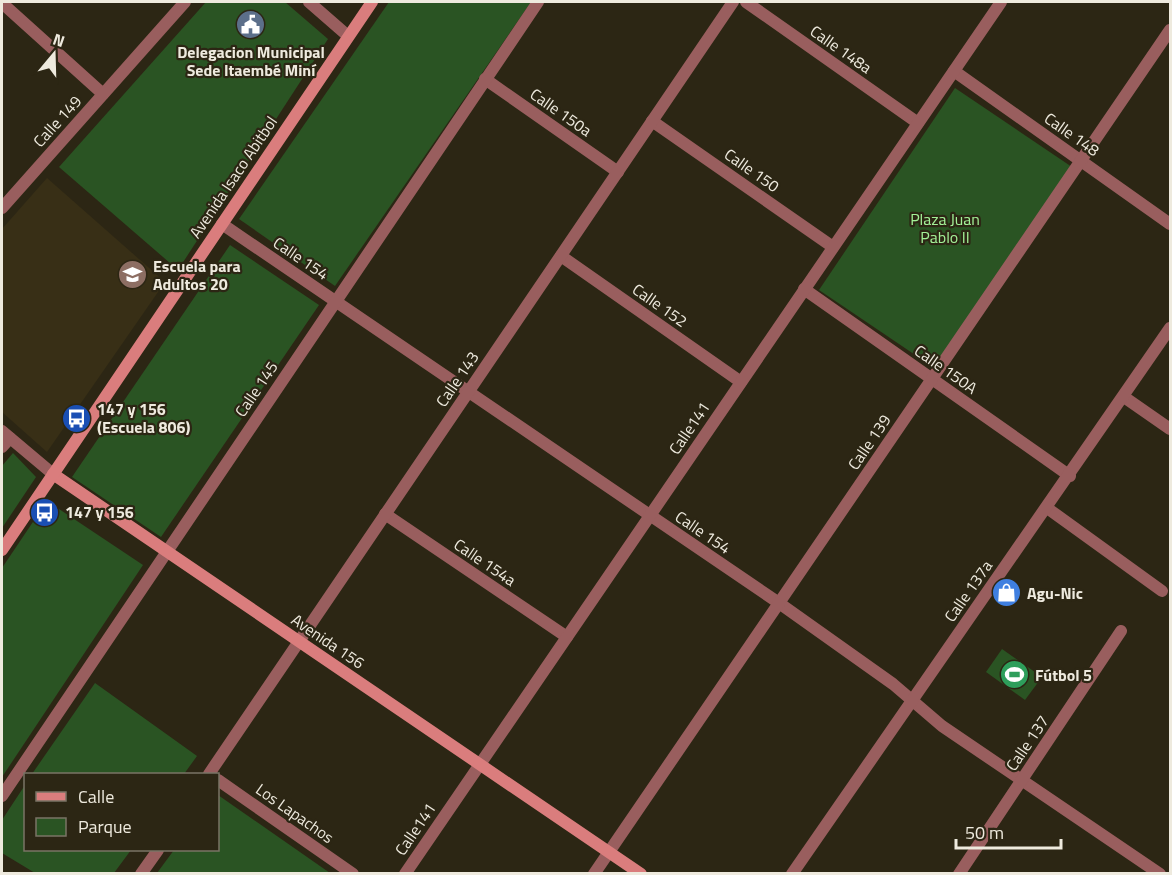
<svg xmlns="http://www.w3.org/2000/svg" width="1172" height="875" font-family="'Titillium Web',sans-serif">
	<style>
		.built { fill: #382f16 }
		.green { fill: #2a5423 }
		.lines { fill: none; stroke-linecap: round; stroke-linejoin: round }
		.minor { stroke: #995e5e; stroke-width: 12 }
		.tertiary { stroke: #995e5e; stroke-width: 12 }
		.secondary { stroke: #da7d7d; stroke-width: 12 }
		.labels { text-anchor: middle; stroke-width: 4.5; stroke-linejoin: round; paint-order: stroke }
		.street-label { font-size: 16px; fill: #eeeade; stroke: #2c2614 }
		.poi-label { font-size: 16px; font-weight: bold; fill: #eeeade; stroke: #2c2614; text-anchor: start }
		.park-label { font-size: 16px; fill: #a3f197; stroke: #2c2614 }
	</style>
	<rect width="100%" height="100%" fill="#2c2614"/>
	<path class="built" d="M47,178L165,282L47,452L2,412V229Z"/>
	<g class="green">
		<path d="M206,2H285L328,39L178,270L59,167Z"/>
		<path d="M389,2H531L335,286L239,219Z"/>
		<path d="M955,88L1072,167L936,369L819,290Z"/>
		<path d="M230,245L319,305L161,537L72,477Z"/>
		<path d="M13,453L36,477L2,528V466Z"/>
		<path d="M47,501L143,565L2,777V568Z"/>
		<path d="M1002,649L1042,677L1025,700L986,672Z"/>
		<path d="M95,683L197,756L184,774H32Z"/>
		<path d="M25,785L26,850H131L114,873H35L2,853V820Z"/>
		<path d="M218,795L330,873H157L174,850H218Z"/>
	</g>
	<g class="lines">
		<g class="minor">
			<path d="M309,2L348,36"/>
			<path d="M746,2L918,123"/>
			<path d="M2,3L103,94"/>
			<path d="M954,71L1170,224"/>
			<path d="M485,79L618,172"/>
			<path d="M652,121L833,247"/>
			<path d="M2,208L185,2"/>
			<path d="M222,224L779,603L893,684L942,726L1160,874"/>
			<path d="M561,256L741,382"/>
			<path d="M804,289L1070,476"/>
			<path d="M1124,397L1170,429"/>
			<path d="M2,447L10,438"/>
			<path d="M1047,508L1162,591"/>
			<path d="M385,514L567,637"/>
			<path d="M209,774L733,2"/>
			<path d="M218,780L353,874"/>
			<path d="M2,796L538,2"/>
			<path d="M141,874L158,850"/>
			<path d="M405,874L1001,2"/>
			<path d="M594,874L1170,30"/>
			<path d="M792,874L1170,328"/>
			<path d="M959,874L1121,631"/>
		</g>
		<path class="tertiary" d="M2,431L53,474"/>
		<g class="secondary">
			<path d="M53,474L641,874"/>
			<path d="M2,550L372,2"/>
		</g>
	</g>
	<defs>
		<symbol id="civic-disc" viewBox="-11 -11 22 22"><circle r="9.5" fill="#5c6f8a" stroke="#2c2614"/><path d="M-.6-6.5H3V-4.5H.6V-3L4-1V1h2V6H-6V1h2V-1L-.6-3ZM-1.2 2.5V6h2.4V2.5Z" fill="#fff"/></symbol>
		<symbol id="school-disc" viewBox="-11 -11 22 22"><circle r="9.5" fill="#8d6e63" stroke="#2c2614"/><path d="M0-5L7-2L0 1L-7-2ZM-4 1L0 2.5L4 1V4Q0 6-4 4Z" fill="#fff"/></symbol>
		<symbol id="bus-disc" viewBox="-11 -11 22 22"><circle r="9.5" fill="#1a4fb4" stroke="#2c2614"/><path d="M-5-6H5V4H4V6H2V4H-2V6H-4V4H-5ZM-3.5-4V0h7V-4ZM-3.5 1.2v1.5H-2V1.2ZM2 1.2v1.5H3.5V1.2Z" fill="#fff"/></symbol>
		<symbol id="shop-disc" viewBox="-11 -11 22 22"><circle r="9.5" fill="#3f7fe0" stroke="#2c2614"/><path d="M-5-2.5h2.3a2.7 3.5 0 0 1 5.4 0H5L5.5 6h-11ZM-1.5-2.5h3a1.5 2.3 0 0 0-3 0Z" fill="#fff"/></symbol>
		<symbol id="stadium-disc" viewBox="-11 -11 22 22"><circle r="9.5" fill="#2e9e5b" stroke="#2c2614"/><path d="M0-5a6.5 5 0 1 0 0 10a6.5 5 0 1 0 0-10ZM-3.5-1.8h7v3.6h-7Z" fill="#fff"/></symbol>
	</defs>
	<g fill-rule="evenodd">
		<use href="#civic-disc" x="234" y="8" width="33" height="33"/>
		<use href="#school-disc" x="116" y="258" width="33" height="33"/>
		<use href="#bus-disc" x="60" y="402" width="33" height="33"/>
		<use href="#bus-disc" x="28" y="496" width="33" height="33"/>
		<use href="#shop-disc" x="990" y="576" width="33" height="33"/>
		<use href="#stadium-disc" x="998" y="658" width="33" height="33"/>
	</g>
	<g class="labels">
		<g class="street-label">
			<text transform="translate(841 49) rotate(35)" y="6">Calle 148a</text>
			<text transform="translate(561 112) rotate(35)" y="6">Calle 150a</text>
			<text transform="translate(57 121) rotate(-48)" y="6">Calle 149</text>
			<text transform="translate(1072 134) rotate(35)" y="6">Calle 148</text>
			<text transform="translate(752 170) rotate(35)" y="6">Calle 150</text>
			<text transform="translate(233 177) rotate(-56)" y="6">Avenida Isaco Abitbol</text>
			<text transform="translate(301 258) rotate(34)" y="6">Calle 154</text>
			<text transform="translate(660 305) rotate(35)" y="6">Calle 152</text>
			<text transform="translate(946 369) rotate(35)" y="6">Calle 150A</text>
			<text transform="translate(457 379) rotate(-56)" y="6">Calle 143</text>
			<text transform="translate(256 389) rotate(-56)" y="6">Calle 145</text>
			<text transform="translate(689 428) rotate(-56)" y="6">Calle141</text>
			<text transform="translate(869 442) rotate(-56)" y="6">Calle 139</text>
			<text transform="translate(703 532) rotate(34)" y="6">Calle 154</text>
			<text transform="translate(485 562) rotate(34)" y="6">Calle 154a</text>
			<text transform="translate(968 591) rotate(-55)" y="6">Calle 137a</text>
			<text transform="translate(328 641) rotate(34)" y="6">Avenida 156</text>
			<text transform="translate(1027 743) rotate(-56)" y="6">Calle 137</text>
			<text transform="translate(295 813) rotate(35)" y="6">Los Lapachos</text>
			<text transform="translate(415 829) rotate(-56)" y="6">Calle141</text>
		</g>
		<g class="poi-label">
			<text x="251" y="58" text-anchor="middle">Delegacion Municipal<tspan x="251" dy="18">Sede Itaembé Miní</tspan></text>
			<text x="153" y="272">Escuela para<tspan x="153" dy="18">Adultos 20</tspan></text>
			<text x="97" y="415">147 y 156<tspan x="97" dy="18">(Escuela 806)</tspan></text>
			<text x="65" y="518">147 y 156</text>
			<text x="1027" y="599">Agu-Nic</text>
			<text x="1035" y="681">Fútbol 5</text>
		</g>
		<g class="park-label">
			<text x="945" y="225">Plaza Juan<tspan x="945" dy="18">Pablo II</tspan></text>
		</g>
	</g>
	<rect width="1172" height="875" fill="none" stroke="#eeeade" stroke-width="6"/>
	<rect x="24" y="773" width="195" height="78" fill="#2c2614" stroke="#7a7465" stroke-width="1.5"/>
	<rect x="36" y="792" width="30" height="9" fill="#da7d7d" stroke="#7a7465" stroke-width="1.5"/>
	<text x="78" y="803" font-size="18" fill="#eeeade">Calle</text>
	<rect x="36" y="818" width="30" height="18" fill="#2a5423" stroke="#7a7465" stroke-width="1.5"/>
	<text x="78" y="833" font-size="18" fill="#eeeade">Parque</text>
	<g transform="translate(54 54) rotate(19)" stroke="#2c2614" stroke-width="4.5" paint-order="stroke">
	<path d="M0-4.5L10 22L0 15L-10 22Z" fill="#eeeade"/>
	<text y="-9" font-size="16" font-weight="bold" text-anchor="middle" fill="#eeeade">N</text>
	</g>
	<path d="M956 839v9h105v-9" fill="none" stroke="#eeeade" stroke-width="3"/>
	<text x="965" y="839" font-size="18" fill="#eeeade" stroke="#2c2614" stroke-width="4.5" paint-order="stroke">50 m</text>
</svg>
